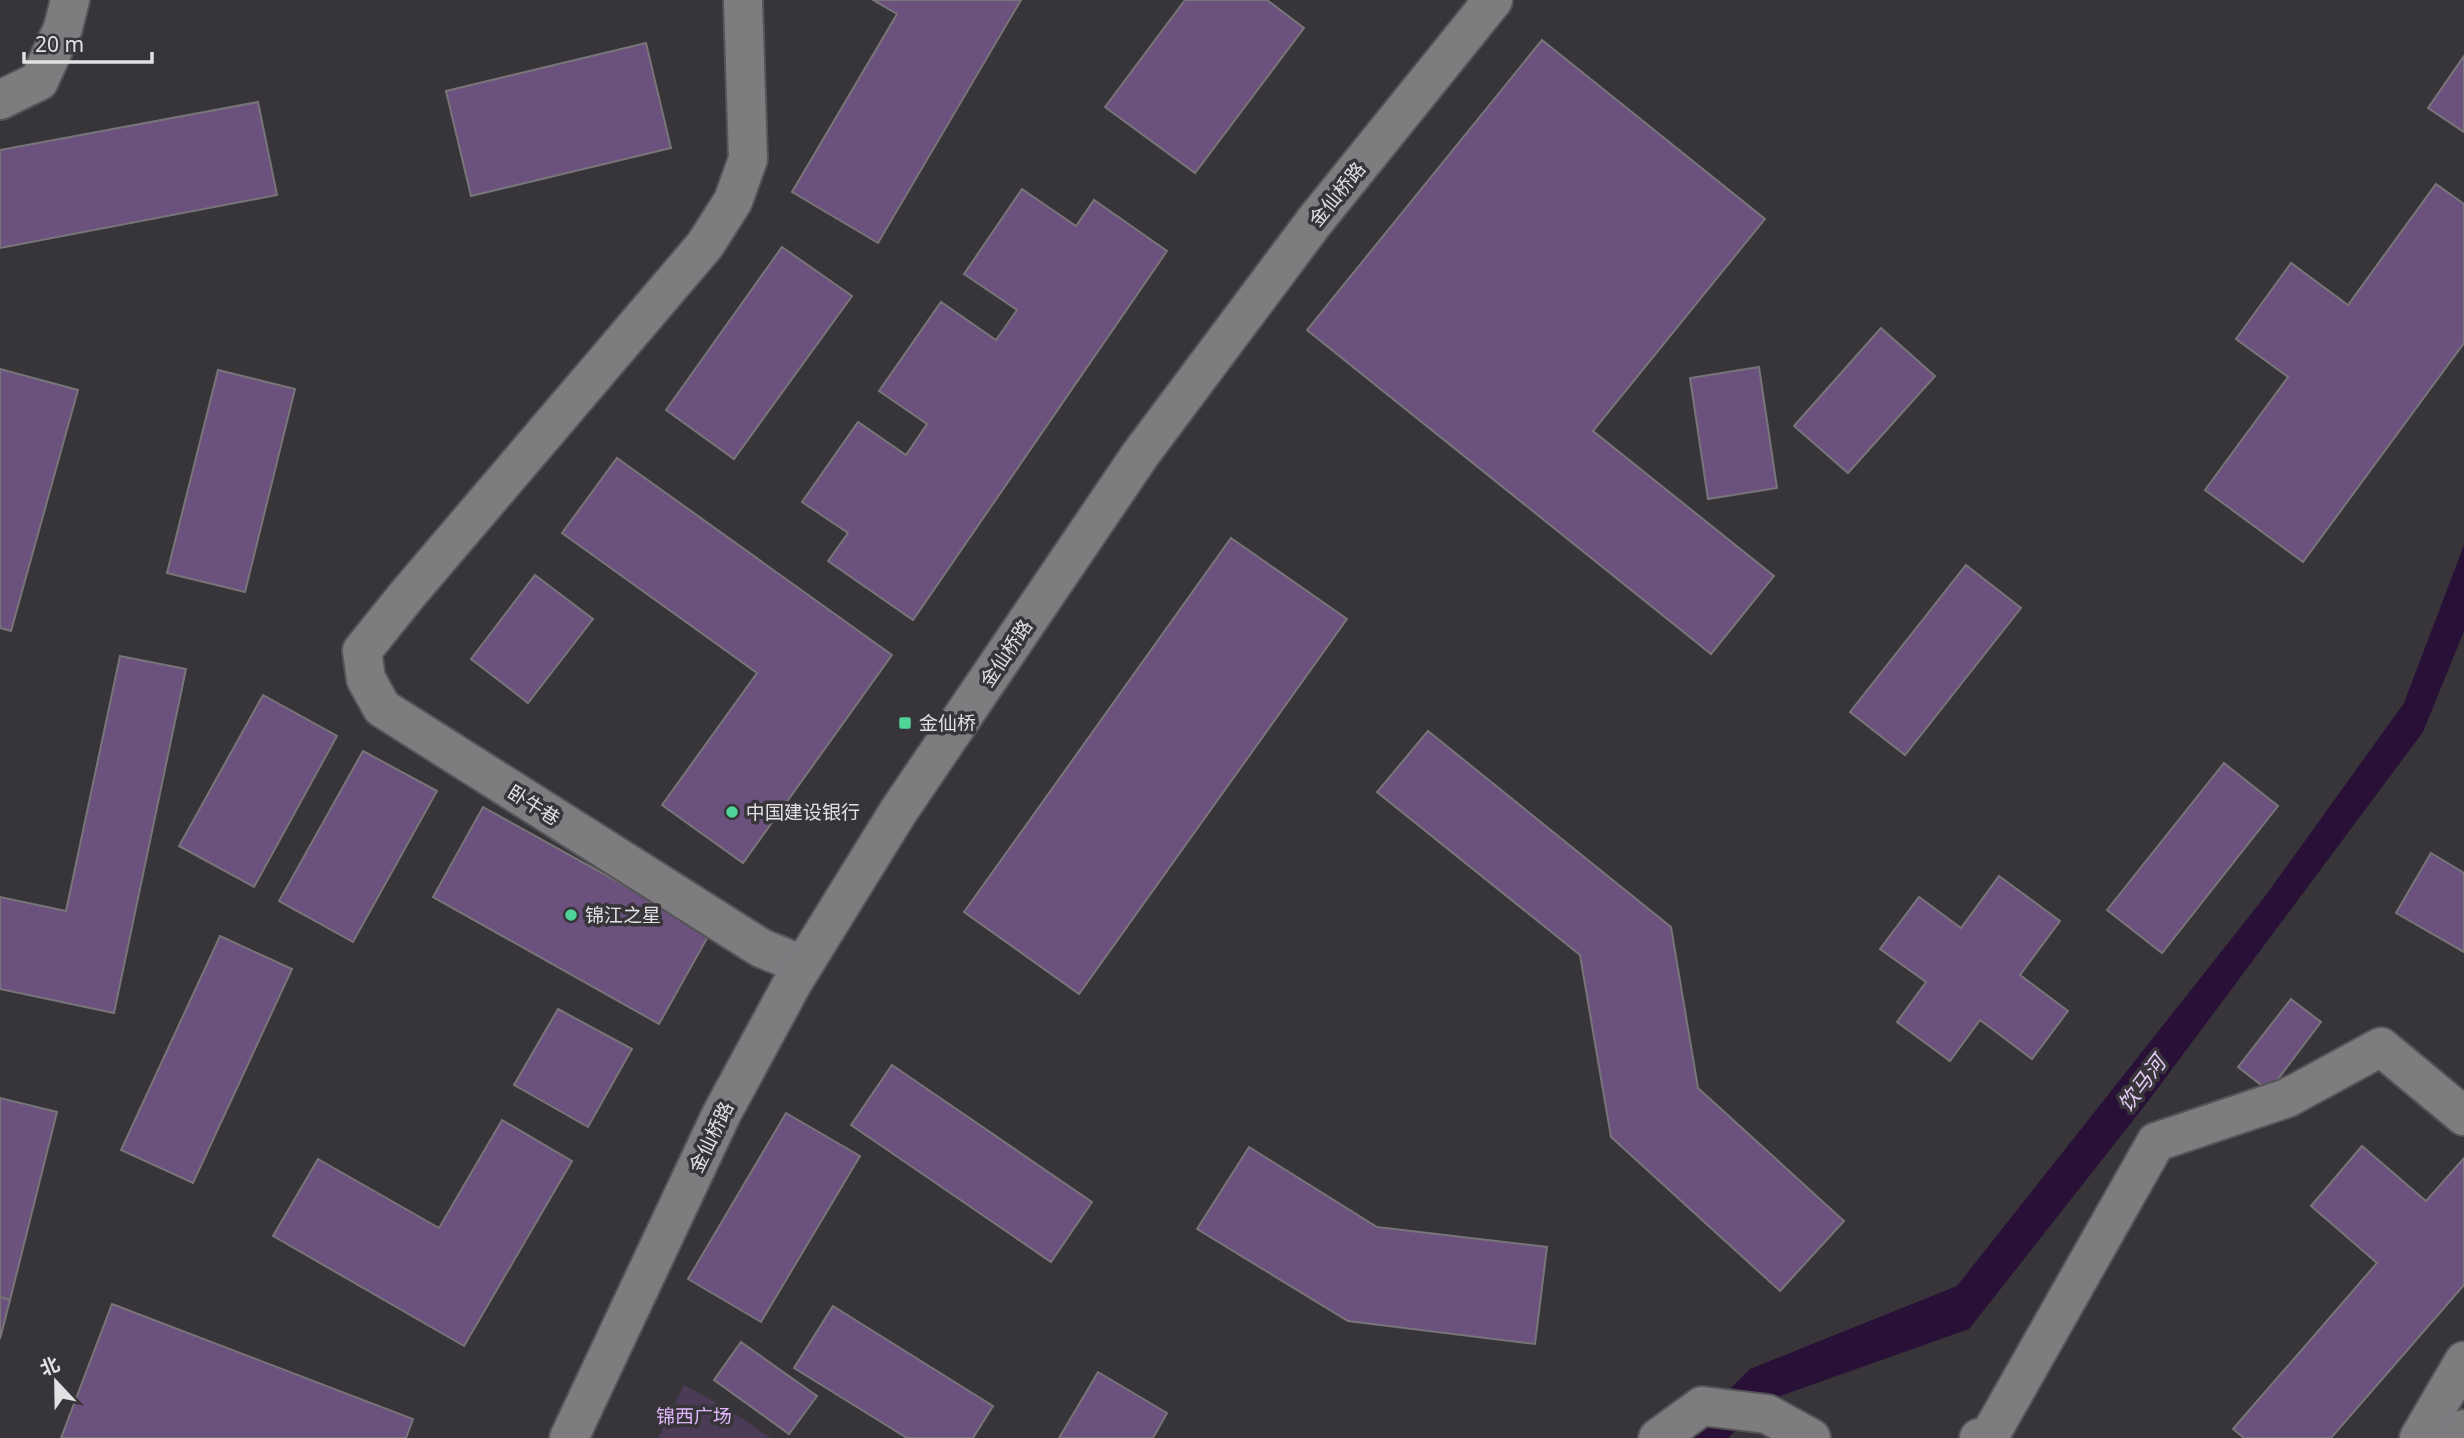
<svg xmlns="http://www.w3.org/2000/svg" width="2464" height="1438" font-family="'Noto Sans','Noto Sans SC',sans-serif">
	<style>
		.green { fill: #4b3b56 }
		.water { fill: #281037 }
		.building { fill: #6b517d; stroke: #787579; stroke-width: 2 }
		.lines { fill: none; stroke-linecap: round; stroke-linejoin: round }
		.minor-casing { stroke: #555456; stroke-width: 42 }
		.minor { stroke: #7f7c80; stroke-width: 38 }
		.poi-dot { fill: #50d398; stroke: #373539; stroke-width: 2.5 }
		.labels { text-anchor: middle; stroke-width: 7; stroke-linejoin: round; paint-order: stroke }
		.street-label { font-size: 19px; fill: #e1e0e2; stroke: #373539 }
		.poi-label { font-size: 19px; fill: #e1e0e2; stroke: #373539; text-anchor: start }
		.park-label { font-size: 19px; fill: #dfb6fc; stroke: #373539 }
		.water-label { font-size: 21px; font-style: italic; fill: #e5ccf7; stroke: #373539 }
	</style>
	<rect width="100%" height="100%" fill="#373539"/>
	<path class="green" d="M684,1385L730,1410L771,1438H658Z"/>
	<path class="water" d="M2464,545V631L2423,732L2149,1100L1969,1329L1766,1401L1728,1438H1680L1750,1369L1957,1286L2266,895L2404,703Z"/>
	<g class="building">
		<path d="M873,0H1021L878,243L792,192L897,14Z"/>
		<path d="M1185,0H1267L1304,28L1195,173L1105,107Z"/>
		<path d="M1542,40L1765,219L1593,431L1774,576L1711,654L1307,330Z"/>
		<path d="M646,43L671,148L471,196L446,91Z"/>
		<path d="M2464,56V132L2428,108Z"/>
		<path d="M258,102L277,195L0,248V150Z"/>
		<path d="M2436,184L2464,204V343L2303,562L2205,490L2288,377L2236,339L2291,263L2348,305Z"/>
		<path d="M1022,189L1076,226L1094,200L1167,251L913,620L828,561L848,533L802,502L858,422L906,455L927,424L879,391L941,302L996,340L1017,310L964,274Z"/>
		<path d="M782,247L852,296L734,459L666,410Z"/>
		<path d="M1881,328L1935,376L1848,473L1794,426Z"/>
		<path d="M1759,367L1777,488L1708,499L1690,378Z"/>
		<path d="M0,369L78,390L11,631L0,628Z"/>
		<path d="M218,370L295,389L245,592L167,573Z"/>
		<path d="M617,458L892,655L743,863L662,805L757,673L562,533Z"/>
		<path d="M1231,538L1347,619L1079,994L964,912Z"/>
		<path d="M1966,565L2021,608L1905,755L1850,712Z"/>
		<path d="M535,575L593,619L528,703L471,659Z"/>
		<path d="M120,656L186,669L114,1013L0,989V897L66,911Z"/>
		<path d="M263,695L337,736L254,887L179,846Z"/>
		<path d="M1428,731L1671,927L1698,1088L1844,1221L1780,1291L1611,1137L1580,955L1377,792Z"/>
		<path d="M363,751L437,791L353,942L279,901Z"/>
		<path d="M2224,763L2278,806L2162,953L2107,910Z"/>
		<path d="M483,807L710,933L659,1024L433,897Z"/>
		<path d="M2431,853L2464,873V952L2396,913Z"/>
		<path d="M1999,876L2060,921L2020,975L2068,1011L2032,1059L1980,1020L1950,1061L1897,1022L1926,982L1880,949L1919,897L1961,928Z"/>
		<path d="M220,936L292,969L193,1183L121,1150Z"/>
		<path d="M2291,999L2321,1022L2269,1091L2238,1067Z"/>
		<path d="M558,1009L632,1049L588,1127L514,1085Z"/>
		<path d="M892,1065L1092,1202L1051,1262L851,1125Z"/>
		<path d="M0,1098L57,1112L10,1300L0,1297Z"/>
		<path d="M786,1113L860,1156L761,1322L688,1279Z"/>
		<path d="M502,1120L572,1161L464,1346L273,1236L318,1159L439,1228Z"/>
		<path d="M2362,1146L2426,1201L2464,1158V1285L2331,1438H2244L2233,1429L2377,1263L2311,1206Z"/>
		<path d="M1249,1147L1377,1227L1547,1247L1535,1344L1348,1321L1197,1229Z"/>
		<path d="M0,1297L10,1300L0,1339Z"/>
		<path d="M112,1304L413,1419L406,1438H61Z"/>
		<path d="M833,1306L993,1406L973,1438H907L794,1368Z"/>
		<path d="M741,1342L817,1396L789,1434L714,1380Z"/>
		<path d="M1098,1372L1167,1413L1153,1438H1059Z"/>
	</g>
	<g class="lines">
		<defs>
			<g id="minor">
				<path d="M743,0L748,159L733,201L705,245L407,595L362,651L366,679L382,708L761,948L803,965"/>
				<path d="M0,100L39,81L63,28L70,0"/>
				<path d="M569,1438L722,1113L793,982L898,812L1140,455L1314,222L1493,0"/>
				<path d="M1658,1438L1702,1406L1767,1414L1811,1438"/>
				<path d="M1979,1438L1990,1435L2156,1142L2287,1098L2381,1047L2464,1116"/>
				<path d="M2419,1438L2464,1361"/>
				<path d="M2459,1438L2464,1429"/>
			</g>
		</defs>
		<use href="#minor" class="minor-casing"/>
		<use href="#minor" class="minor"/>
	</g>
	<g class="poi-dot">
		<rect x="898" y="716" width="14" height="14" rx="3.5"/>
		<circle cx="732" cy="812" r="7"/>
		<circle cx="571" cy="915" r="7"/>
	</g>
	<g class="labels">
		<g class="street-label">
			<text transform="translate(1337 194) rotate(-51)" y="7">金仙桥路</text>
			<text transform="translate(1006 653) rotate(-56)" y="7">金仙桥路</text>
			<text transform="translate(534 805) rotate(32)" y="7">卧牛巷</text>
			<text transform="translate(711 1137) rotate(-64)" y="7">金仙桥路</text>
		</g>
		<g class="poi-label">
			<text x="919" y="730">金仙桥</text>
			<text x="746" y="819">中国建设银行</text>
			<text x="585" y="922">锦江之星</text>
		</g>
		<g class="park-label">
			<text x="694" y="1423">锦西广场</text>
		</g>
		<g class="water-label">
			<text transform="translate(2142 1084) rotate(-53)" y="7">饮马河</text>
		</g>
	</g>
	<g transform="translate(56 1382) rotate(338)" stroke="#373539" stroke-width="5" paint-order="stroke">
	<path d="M0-5L12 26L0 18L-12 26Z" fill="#e1e0e2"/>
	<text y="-10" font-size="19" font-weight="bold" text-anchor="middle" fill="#e1e0e2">北</text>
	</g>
	<path d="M24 52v10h128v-10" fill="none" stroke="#e1e0e2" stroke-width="3.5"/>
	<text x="35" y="52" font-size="21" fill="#e1e0e2" stroke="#373539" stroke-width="5" paint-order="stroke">20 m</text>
</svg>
